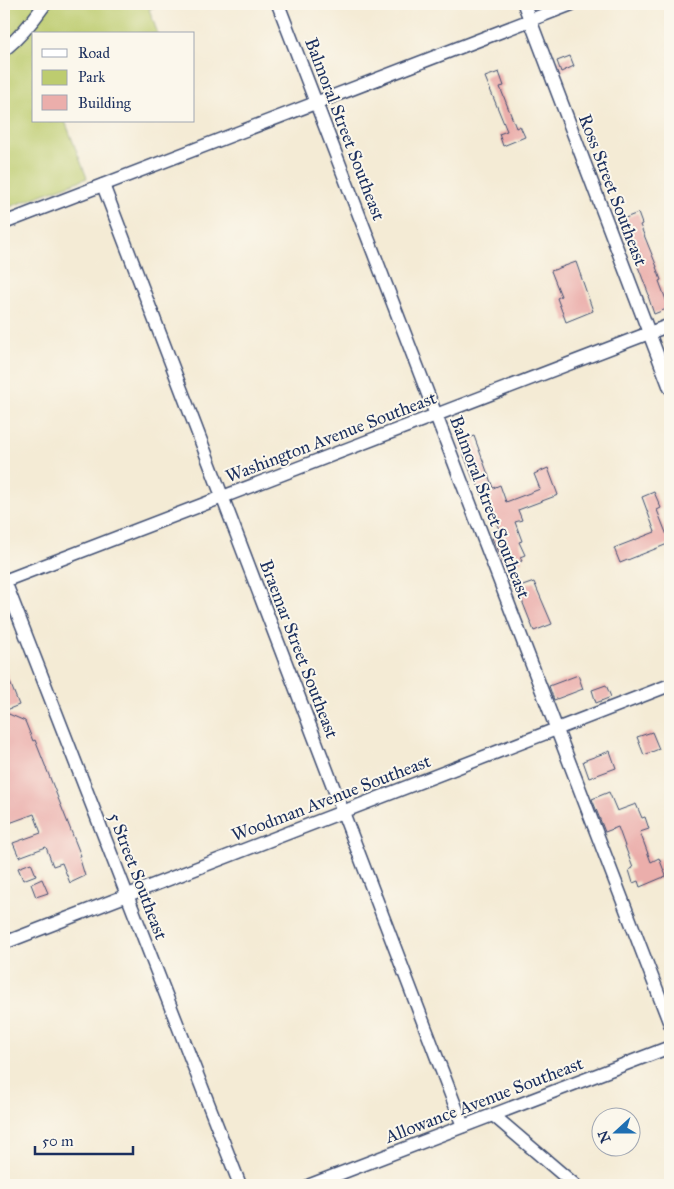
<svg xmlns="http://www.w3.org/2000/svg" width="674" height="1189" font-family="'IM FELL Great Primer',serif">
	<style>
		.green { fill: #bdcc6f; stroke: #6c7e66 }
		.building { fill: #ebaeab }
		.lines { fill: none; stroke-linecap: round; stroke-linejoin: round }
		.minor-casing { stroke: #3c4b70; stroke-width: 15 }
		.minor { stroke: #fff; stroke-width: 12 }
		.labels { text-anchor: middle; stroke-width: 4; stroke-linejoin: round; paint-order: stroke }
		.street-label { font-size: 18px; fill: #1b2f5e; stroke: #fbf7ec }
	</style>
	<rect width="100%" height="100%" fill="#fbf7ec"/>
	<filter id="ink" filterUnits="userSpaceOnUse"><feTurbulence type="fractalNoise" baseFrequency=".02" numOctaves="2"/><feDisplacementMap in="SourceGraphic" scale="10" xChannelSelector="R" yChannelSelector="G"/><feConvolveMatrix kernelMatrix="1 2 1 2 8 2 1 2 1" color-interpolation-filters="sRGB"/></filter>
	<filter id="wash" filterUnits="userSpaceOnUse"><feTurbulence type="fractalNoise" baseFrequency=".0096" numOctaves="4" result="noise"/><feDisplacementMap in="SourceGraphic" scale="20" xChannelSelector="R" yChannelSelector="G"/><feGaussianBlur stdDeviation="1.12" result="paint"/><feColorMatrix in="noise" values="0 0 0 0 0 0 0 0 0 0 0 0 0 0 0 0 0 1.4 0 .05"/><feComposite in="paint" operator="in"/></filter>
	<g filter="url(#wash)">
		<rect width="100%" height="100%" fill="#f4ebd5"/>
		<path class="green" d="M4,4H162L149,9L158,34H34V121H65L87,178L4,209Z"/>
		<g id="blocks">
			<g class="building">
				<path d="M570,56L574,66L561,72L557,61Z"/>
				<path d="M499,72L504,86L500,87L516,128L520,126L525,137L503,146L499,134L507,131L485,77Z"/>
				<path d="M638,213L642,224L640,225L657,267H656L661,280L659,281L669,308L654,314L648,296L649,295L620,220Z"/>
				<path d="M576,262L593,311L566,322L557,298L561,296L551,271Z"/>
				<path d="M474,436L493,488L500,485L506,502L540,489L534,474L548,468L558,495L518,510L522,520L515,522L522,541L519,542L525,555L520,557L522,561L505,567L498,550L497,547H496L492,538L501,534L489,505L486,506L476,480L474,481L459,442Z"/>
				<path d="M654,492L661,508L657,510L670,543L620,563L614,548L655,532L642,497Z"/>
				<path d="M534,582L552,624L534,631L517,588Z"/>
				<path d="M4,667L19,705L4,711Z"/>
				<path d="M578,675L583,689L554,700L549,686Z"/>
				<path d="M606,685L611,697L596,703L592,690Z"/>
				<path d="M4,712L25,721L33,741L35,740L81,856H79L85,876L70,883L62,863L53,866L46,847L19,857L13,843L41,833L34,814L4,825Z"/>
				<path d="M652,732L659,749L644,755L637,737Z"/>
				<path d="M610,751L616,768L589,778L583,761Z"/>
				<path d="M609,792L617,811L636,804L642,818L645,817L649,829L640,832L651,862L659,858L666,876L640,887L638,881L633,883L629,870L633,868L618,827L605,832L592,799Z"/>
				<path d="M31,863L36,875L23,880L18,868Z"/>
				<path d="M42,879L48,893L36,897L31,884Z"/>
			</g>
		</g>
	</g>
	<g filter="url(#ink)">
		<use href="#blocks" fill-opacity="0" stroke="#3c4b70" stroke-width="1"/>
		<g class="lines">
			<defs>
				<g id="minor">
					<path d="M278,4L670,1024"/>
					<path d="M524,4L670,388"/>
					<path d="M4,50C20,37 33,21 45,4"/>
					<path d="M103,185L463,1126"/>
					<path d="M4,223L572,4"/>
					<path d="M4,579L240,1185"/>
					<path d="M4,581L670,325"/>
					<path d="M4,943L670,685"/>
					<path d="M493,1115L575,1185"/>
					<path d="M310,1185L670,1047"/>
				</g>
			</defs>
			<use href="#minor" class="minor-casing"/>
			<use href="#minor" class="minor"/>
		</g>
	</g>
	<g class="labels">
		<g class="street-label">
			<text transform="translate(345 129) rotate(69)" y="6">Balmoral Street Southeast</text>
			<text transform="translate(613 190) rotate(69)" y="6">Ross Street Southeast</text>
			<text transform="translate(331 437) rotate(-21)" y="6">Washington Avenue Southeast</text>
			<text transform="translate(490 507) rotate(69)" y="6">Balmoral Street Southeast</text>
			<text transform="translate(299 649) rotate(69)" y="6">Braemar Street Southeast</text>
			<text transform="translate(331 798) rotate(-21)" y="6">Woodman Avenue Southeast</text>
			<text transform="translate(138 876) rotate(69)" y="6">5 Street Southeast</text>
			<text transform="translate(484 1100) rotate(-21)" y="6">Allowance Avenue Southeast</text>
		</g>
	</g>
	<rect width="674" height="1189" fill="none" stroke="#fbf7ec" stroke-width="20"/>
	<rect x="32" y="32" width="162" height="90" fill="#fbf7ec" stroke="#a1a7b3"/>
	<rect x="42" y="49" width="25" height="8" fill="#ffffff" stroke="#a1a7b3"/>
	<text x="78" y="58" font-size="15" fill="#1b2f5e">Road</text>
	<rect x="42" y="70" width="25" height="15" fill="#bdcc6f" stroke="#a1a7b3"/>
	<text x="78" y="82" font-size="15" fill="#1b2f5e">Park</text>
	<rect x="42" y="95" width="25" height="15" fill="#ebaeab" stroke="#a1a7b3"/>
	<text x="78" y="108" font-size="15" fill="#1b2f5e">Building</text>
	<g transform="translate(616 1132) rotate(249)"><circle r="24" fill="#fbf7ec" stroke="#a1a7b3"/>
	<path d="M0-4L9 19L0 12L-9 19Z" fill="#1f6fb2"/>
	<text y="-8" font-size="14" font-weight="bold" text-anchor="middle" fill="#1b2f5e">N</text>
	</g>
	<path d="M35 1146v8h98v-8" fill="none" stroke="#1b2f5e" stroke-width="2.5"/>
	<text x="42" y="1146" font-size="15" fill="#1b2f5e" stroke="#fbf7ec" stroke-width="4" paint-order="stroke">50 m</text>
</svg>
